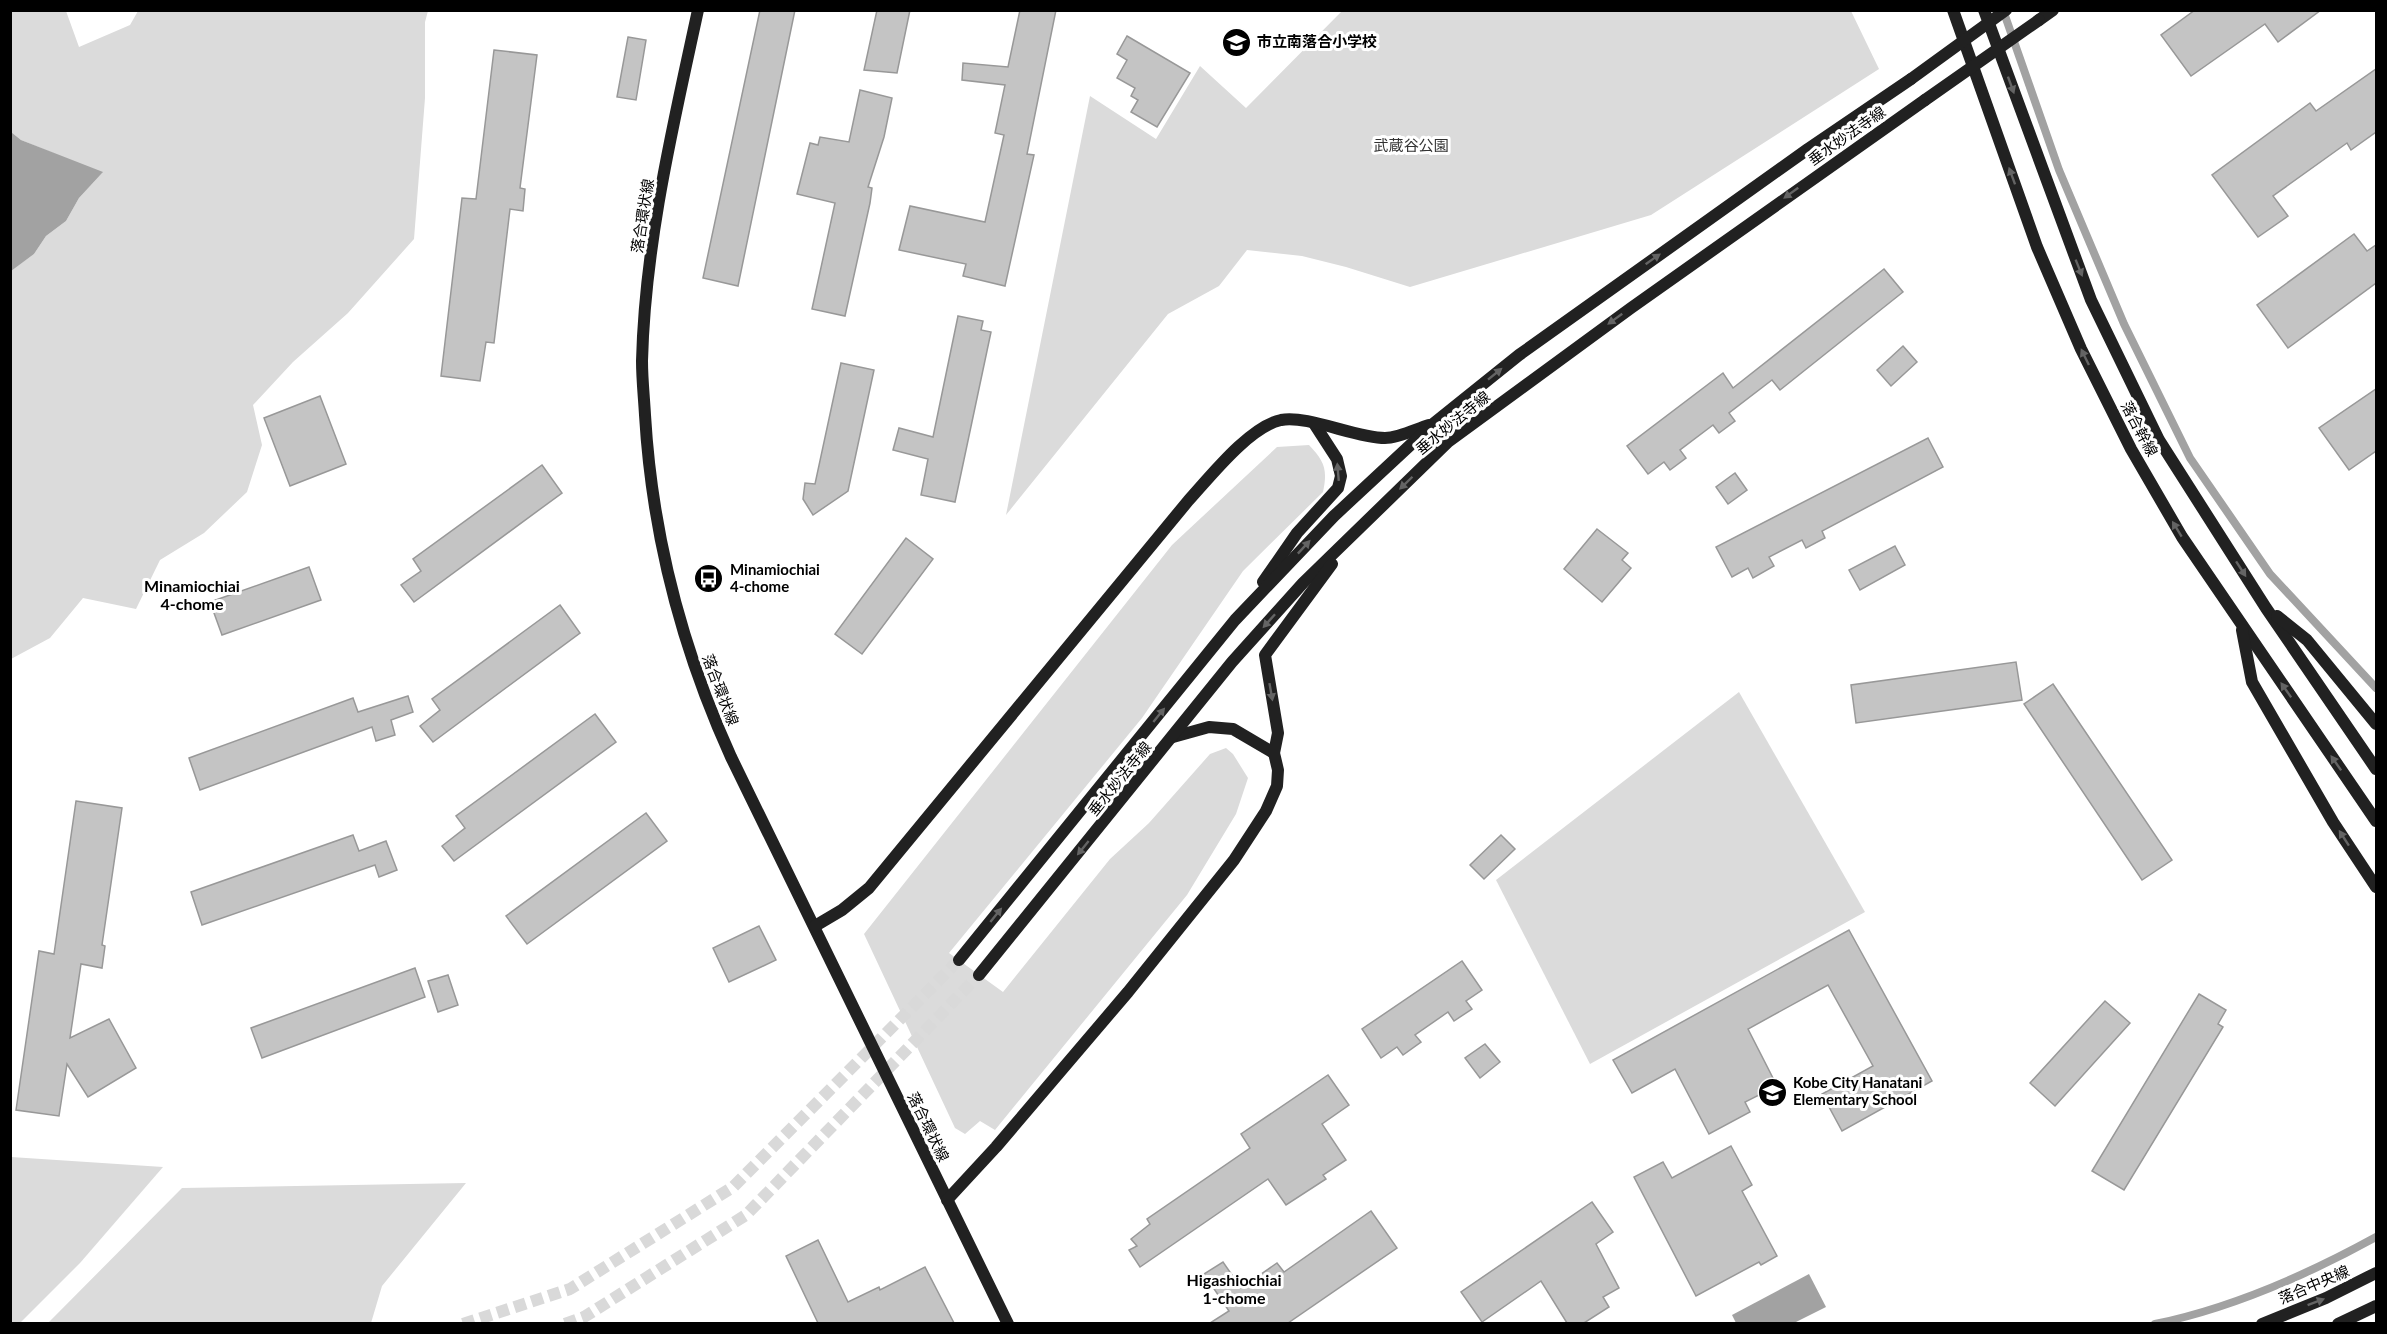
<svg xmlns="http://www.w3.org/2000/svg" width="2387" height="1334" font-family="Lato,'Noto Sans JP',sans-serif">
	<style>
		.green { fill: #dbdbdb }
		.water { fill: #a2a2a2 }
		.lines { fill: none; stroke-linecap: round; stroke-linejoin: round }
		.stream { stroke: #a2a2a2; stroke-width: 8 }
		.building { fill: #c4c4c4; stroke: #989898; stroke-width: 1.5 }
		.secondary-tunnel { stroke: #d9d9d9; stroke-width: 12; stroke-dasharray: 12 6; stroke-linecap: butt }
		.secondary { stroke: #212121; stroke-width: 12 }
		.secondary-bridge { stroke: #212121; stroke-width: 12 }
		.oneway { fill: #646464 }
		.labels { text-anchor: middle; stroke-width: 6; stroke-linejoin: round; paint-order: stroke }
		.poi-label { font-size: 15px; font-weight: bold; fill: #000; stroke: #fff; text-anchor: start }
		.street-label { font-size: 15px; fill: #000; stroke: #fff }
		.park-label { font-size: 15px; fill: #323232; stroke: #fff }
		.neighbourhood-label { font-size: 16px; font-weight: bold; fill: #000; stroke: #fff }
	</style>
	<rect width="100%" height="100%" fill="#fff"/>
	<g class="green">
		<path d="M11,11H66L79,47L130,25L138,11H428L425,22V98L414,239L348,313L293,362L253,405L262,445L247,492L204,533L160,560L136,609L83,598L50,638L11,659L10,271L34,254L46,236L66,221L79,198L102,173L21,140L11,132Z"/>
		<path d="M1342,11H1851L1879,69L1651,215L1410,287L1346,267L1302,256L1247,250L1219,286L1168,314L1006,515L1090,96L1156,139L1200,66L1246,108Z"/>
		<path d="M1309,445C1324,461 1328,469 1323,492L1243,571L1142,718L949,953L1003,992L1110,859L1149,823L1210,754L1226,748L1233,754L1248,778L1236,814L1187,895L995,1130L980,1121L965,1134L955,1128L864,934L1172,545L1277,447Z"/>
		<path d="M1739,692L1865,912L1590,1064L1496,880Z"/>
		<path d="M11,1157L163,1167L80,1263L20,1323L11,1322Z"/>
		<path d="M466,1183L382,1286L371,1323H48L182,1188Z"/>
	</g>
	<g class="water">
		<path d="M11,132L21,140L103,172L79,198L66,221L46,236L34,254L11,271Z"/>
		<path d="M1809,1274L1826,1307L1794,1323H1736L1732,1315Z"/>
	</g>
	<g class="lines">
		<g class="stream">
			<path d="M2003,10L2059,170L2124,324L2190,458L2270,574L2376,688"/>
			<path d="M2155,1324C2232,1308 2307,1275 2376,1237"/>
		</g>
	</g>
	<g class="building">
		<path d="M760,10H795L738,286L703,278Z"/>
		<path d="M877,10H910L897,73L864,70Z"/>
		<path d="M1020,10H1056L1027,154L1034,155L1005,286L963,276L966,264L899,250L910,206L985,222L1004,135L995,133L1005,85L962,80L963,63L1008,67Z"/>
		<path d="M2195,10H2321L2278,42L2265,24L2191,76L2161,35Z"/>
		<path d="M1127,36L1190,73L1157,127L1131,112L1138,100L1131,96L1135,88L1117,78L1127,60L1117,54Z"/>
		<path d="M628,37L646,40L636,100L617,97Z"/>
		<path d="M494,50L537,55L520,188L525,189L523,211L510,209L494,343L486,342L480,381L441,376L462,198L476,199Z"/>
		<path d="M2376,69V132L2351,150L2347,143L2273,196L2288,216L2258,237L2212,175L2310,103L2316,111Z"/>
		<path d="M860,90L892,98L884,137L868,187L872,188L870,203L845,316L812,309L835,203L797,194L810,143L818,145L820,137L849,142Z"/>
		<path d="M2354,234L2367,251L2376,245V283L2288,348L2257,305Z"/>
		<path d="M1884,269L1903,292L1780,390L1772,380L1729,413L1735,421L1719,433L1713,425L1680,450L1686,458L1670,470L1664,462L1648,474L1627,446L1723,373L1733,388Z"/>
		<path d="M958,316L983,321L981,330L991,332L955,502L921,495L928,459L893,450L899,428L933,437Z"/>
		<path d="M1903,346L1917,362L1891,386L1877,370Z"/>
		<path d="M841,363L874,370L848,491L813,515L803,499L805,483L815,484Z"/>
		<path d="M2376,389V451L2349,470L2319,428Z"/>
		<path d="M320,396L346,464L290,486L264,418Z"/>
		<path d="M1928,438L1943,467L1822,531L1825,538L1806,548L1802,540L1769,557L1774,566L1753,578L1748,568L1732,577L1716,547Z"/>
		<path d="M542,465L562,493L414,602L401,585L421,571L413,559Z"/>
		<path d="M1735,473L1747,490L1728,504L1716,487Z"/>
		<path d="M1597,529L1628,553L1622,560L1631,568L1602,602L1564,569Z"/>
		<path d="M906,538L933,559L862,654L835,634Z"/>
		<path d="M1895,546L1905,565L1860,590L1849,570Z"/>
		<path d="M309,567L321,600L222,635L210,602Z"/>
		<path d="M560,605L580,633L433,742L420,726L440,710L432,699Z"/>
		<path d="M2016,662L2022,700L1856,723L1851,685Z"/>
		<path d="M2053,684L2172,860L2142,880L2024,704Z"/>
		<path d="M408,696L413,712L391,720L395,735L376,741L372,727L200,790L189,758L353,698L358,712Z"/>
		<path d="M595,714L616,742L454,861L442,846L465,828L456,816Z"/>
		<path d="M76,801L122,808L102,945L105,946L102,968L81,964L70,1038L109,1019L136,1068L88,1097L67,1064L59,1116L16,1110L39,951L54,954Z"/>
		<path d="M646,813L667,841L527,944L506,916Z"/>
		<path d="M353,835L359,851L386,841L397,870L379,877L375,865L202,925L191,892Z"/>
		<path d="M1501,835L1515,849L1484,879L1470,865Z"/>
		<path d="M759,926L776,960L729,982L713,948Z"/>
		<path d="M1849,930L1932,1081L1842,1131L1822,1094L1873,1066L1828,985L1748,1029L1777,1086L1745,1102L1750,1112L1709,1134L1675,1069L1632,1093L1613,1060Z"/>
		<path d="M1462,961L1482,990L1466,1001L1472,1009L1454,1021L1448,1012L1415,1035L1421,1042L1403,1055L1397,1047L1381,1058L1362,1029Z"/>
		<path d="M415,968L425,997L262,1058L251,1028Z"/>
		<path d="M448,975L458,1005L438,1012L428,981Z"/>
		<path d="M2199,994L2226,1010L2218,1024L2223,1027L2124,1190L2092,1171Z"/>
		<path d="M2105,1001L2130,1023L2055,1106L2030,1083Z"/>
		<path d="M1485,1044L1500,1062L1480,1078L1465,1058Z"/>
		<path d="M1328,1075L1349,1105L1322,1124L1346,1160L1323,1175L1326,1179L1286,1205L1268,1179L1140,1267L1129,1250L1137,1246L1131,1239L1150,1224L1147,1219L1250,1148L1241,1134Z"/>
		<path d="M1731,1146L1752,1185L1742,1191L1777,1256L1761,1265L1759,1262L1696,1296L1634,1177L1663,1162L1672,1178Z"/>
		<path d="M1592,1202L1613,1232L1596,1244L1619,1288L1603,1297L1609,1307L1584,1323H1567L1541,1281L1482,1322L1461,1292Z"/>
		<path d="M1371,1211L1397,1248L1288,1323H1210L1229,1311L1204,1274L1223,1262L1241,1288L1277,1263L1284,1272Z"/>
		<path d="M818,1240L848,1302L879,1287L880,1290L925,1267L954,1323H818L786,1256Z"/>
	</g>
	<g class="lines">
		<g class="secondary-tunnel">
			<path d="M463,1324L570,1289L733,1187L959,960"/>
			<path d="M565,1324L584,1317L746,1215L979,975"/>
		</g>
		<g class="secondary">
			<path d="M698,10C673,126 645,242 642,361C642,379 644,397 645,415C652,534 682,649 731,757L1008,1324"/>
			<path d="M1953,10L2037,247L2081,349L2131,449L2182,537L2376,821"/>
			<path d="M1984,10L2091,300L2159,440L2266,608L2376,769"/>
			<path d="M2039,20L2053,10"/>
			<path d="M1263,582L1297,533L1338,488L1341,476L1337,459L1315,425"/>
			<path d="M2277,616L2307,640L2376,724"/>
			<path d="M2242,630L2252,682L2333,822L2376,887"/>
			<path d="M1173,737L1209,727L1233,729L1274,753"/>
			<path d="M815,926L842,910L869,888L1188,501C1210,477 1249,427 1281,420C1308,415 1356,438 1385,438C1399,438 1416,429 1429,425"/>
			<path d="M959,960L1235,620L1334,516L1433,424L1519,355L1808,149L1911,79"/>
			<path d="M979,975L1232,662L1303,583L1448,442L1631,308L1925,100"/>
			<path d="M947,1200L996,1147L1128,992L1234,860L1266,811L1277,786L1278,770L1274,753L1278,733L1265,655L1332,564"/>
			<path d="M2262,1324L2326,1298L2376,1273"/>
			<path d="M2338,1324L2376,1306"/>
		</g>
		<g class="secondary-bridge">
			<path d="M1911,79L2006,10"/>
			<path d="M1925,100L2039,20"/>
		</g>
	</g>
	<defs><path id="oneway-solid" d="M-6-.8H1V-3.2L6.5 0L1 3.2V.8H-6Z" transform="scale(1.5)"/></defs>
	<g class="oneway">
		<use href="#oneway-solid" transform="translate(2011 85) rotate(70)"/>
		<use href="#oneway-solid" transform="translate(2012 176) rotate(-110)"/>
		<use href="#oneway-solid" transform="translate(1791 193) rotate(144)"/>
		<use href="#oneway-solid" transform="translate(1653 259) rotate(-35)"/>
		<use href="#oneway-solid" transform="translate(2079 268) rotate(68)"/>
		<use href="#oneway-solid" transform="translate(1615 319) rotate(144)"/>
		<use href="#oneway-solid" transform="translate(2085 357) rotate(-116)"/>
		<use href="#oneway-solid" transform="translate(1495 374) rotate(-39)"/>
		<use href="#oneway-solid" transform="translate(1338 472) rotate(-95)"/>
		<use href="#oneway-solid" transform="translate(1406 483) rotate(136)"/>
		<use href="#oneway-solid" transform="translate(2177 529) rotate(-121)"/>
		<use href="#oneway-solid" transform="translate(1304 547) rotate(-47)"/>
		<use href="#oneway-solid" transform="translate(2241 569) rotate(57)"/>
		<use href="#oneway-solid" transform="translate(1269 621) rotate(132)"/>
		<use href="#oneway-solid" transform="translate(2286 690) rotate(-125)"/>
		<use href="#oneway-solid" transform="translate(1271 692) rotate(80)"/>
		<use href="#oneway-solid" transform="translate(1159 715) rotate(-51)"/>
		<use href="#oneway-solid" transform="translate(2336 763) rotate(-125)"/>
		<use href="#oneway-solid" transform="translate(2344 838) rotate(-123)"/>
		<use href="#oneway-solid" transform="translate(1083 848) rotate(129)"/>
		<use href="#oneway-solid" transform="translate(996 915) rotate(-51)"/>
		<use href="#oneway-solid" transform="translate(2316 1302) rotate(-21)"/>
	</g>
	<defs>
		<symbol id="school-disc" viewBox="-11 -11 22 22"><circle r="9.5" fill="#000" stroke="#fff"/><path d="M0-5L7-2L0 1L-7-2ZM-4 1L0 2.5L4 1V4Q0 6-4 4Z" fill="#fff"/></symbol>
		<symbol id="bus-disc" viewBox="-11 -11 22 22"><circle r="9.5" fill="#000" stroke="#fff"/><path d="M-5-6H5V4H4V6H2V4H-2V6H-4V4H-5ZM-3.5-4V0h7V-4ZM-3.5 1.2v1.5H-2V1.2ZM2 1.2v1.5H3.5V1.2Z" fill="#fff"/></symbol>
	</defs>
	<g fill-rule="evenodd">
		<use href="#school-disc" x="1220" y="26" width="33" height="33"/>
		<use href="#bus-disc" x="692" y="562" width="33" height="33"/>
		<use href="#school-disc" x="1756" y="1076" width="33" height="33"/>
	</g>
	<g class="labels">
		<g class="poi-label">
			<text x="1257" y="47">市立南落合小学校</text>
			<text x="730" y="575">Minamiochiai<tspan x="730" dy="17">4-chome</tspan></text>
			<text x="1793" y="1088">Kobe City Hanatani<tspan x="1793" dy="17">Elementary School</tspan></text>
		</g>
		<g class="street-label">
			<text transform="translate(1847 136) rotate(-35)" y="5">垂水妙法寺線</text>
			<text transform="translate(643 216) rotate(-81)" y="5">落合環状線</text>
			<text transform="translate(1453 423) rotate(-39)" y="5">垂水妙法寺線</text>
			<text transform="translate(2139 429) rotate(62)" y="5">落合幹線</text>
			<text transform="translate(720 690) rotate(69)" y="5">落合環状線</text>
			<text transform="translate(1120 779) rotate(-51)" y="5">垂水妙法寺線</text>
			<text transform="translate(928 1127) rotate(64)" y="5">落合環状線</text>
			<text transform="translate(2314 1285) rotate(-23)" y="5">落合中央線</text>
		</g>
		<g class="park-label">
			<text x="1411" y="151">武蔵谷公園</text>
		</g>
		<g class="neighbourhood-label">
			<text x="192" y="592">Minamiochiai<tspan x="192" dy="18">4-chome</tspan></text>
			<text x="1234" y="1286">Higashiochiai<tspan x="1234" dy="18">1-chome</tspan></text>
		</g>
	</g>
	<rect width="2387" height="1334" fill="none" stroke="#000000" stroke-width="24"/>
</svg>
